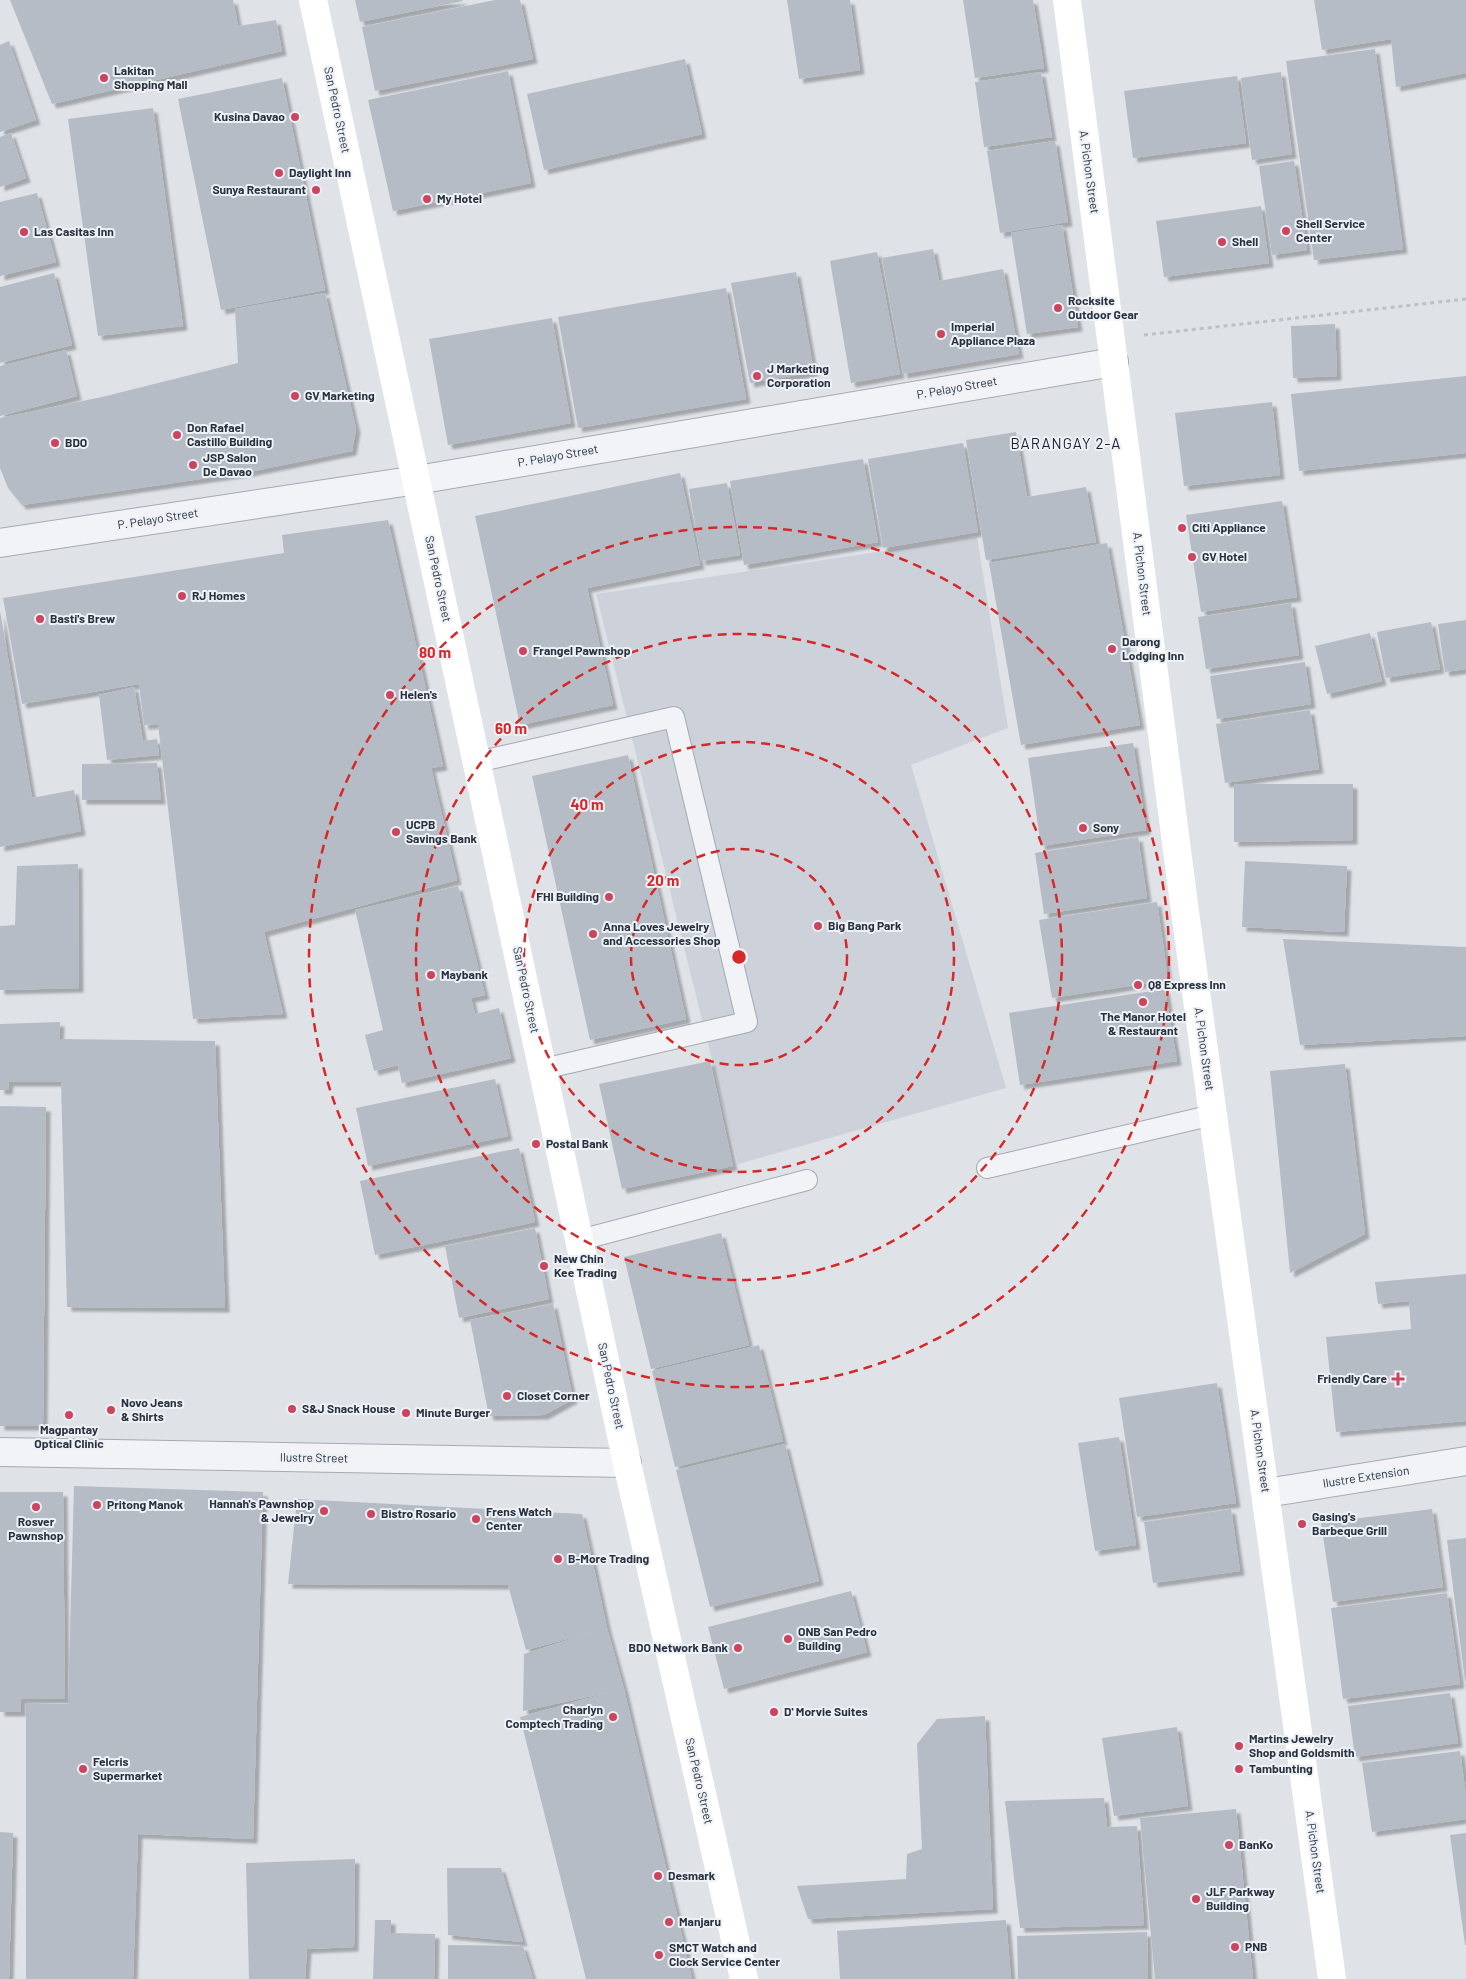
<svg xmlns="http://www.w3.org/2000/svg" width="1466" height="1979" font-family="Barlow,sans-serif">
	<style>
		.built { fill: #cdd2da }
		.building { fill: #b6bcc5; filter: url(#shadow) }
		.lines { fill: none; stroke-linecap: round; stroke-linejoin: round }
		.service-casing { stroke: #a4aab2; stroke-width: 22 }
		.minor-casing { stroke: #a4aab2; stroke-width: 30 }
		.tertiary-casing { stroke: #a4aab2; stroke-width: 30 }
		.path { stroke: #bdc1c6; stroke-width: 3; stroke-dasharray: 4 4; stroke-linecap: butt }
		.service { stroke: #f1f3f6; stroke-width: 20 }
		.minor { stroke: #f1f3f6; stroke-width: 28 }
		.tertiary { stroke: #f1f3f6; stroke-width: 28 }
		.secondary { stroke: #fff; stroke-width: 28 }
		.ring { fill: none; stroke: #d62828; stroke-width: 2.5; stroke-dasharray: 9 6 }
		.poi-dot { fill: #cc445d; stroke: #eef1f6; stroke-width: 2 }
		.labels { text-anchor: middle; stroke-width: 4; stroke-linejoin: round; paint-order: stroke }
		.poi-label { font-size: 12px; font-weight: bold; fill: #28313f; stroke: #eef1f6; text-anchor: start }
		.street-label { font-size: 12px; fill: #28313f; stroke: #eef1f6 }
		.quarter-label { font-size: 15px; letter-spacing: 1px; fill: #1a222f; stroke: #eef1f6 }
		.centre { fill: #d62828; stroke: #eef1f6; stroke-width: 2.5 }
		.ring-label { font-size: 15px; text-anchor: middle; font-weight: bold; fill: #d62828; stroke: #eef1f6; stroke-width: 4; stroke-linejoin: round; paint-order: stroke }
	</style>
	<defs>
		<filter id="shadow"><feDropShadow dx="4.5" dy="4.5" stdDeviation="1" flood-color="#0004"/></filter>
	</defs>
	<rect width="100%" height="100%" fill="#dfe3e8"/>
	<path class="built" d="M977,537L1008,728L911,765L1006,1088L738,1164L596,594Z"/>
	<g class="building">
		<path d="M10,0H233L238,26L276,20L282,51L52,104Z"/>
		<path d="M355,0H462L463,1L360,22Z"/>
		<path d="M495,0H520L533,59L375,91L362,27Z"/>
		<path d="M787,0H850L860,70L799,79Z"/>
		<path d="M963,0H1033L1044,68L975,78Z"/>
		<path d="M1314,0H1466V73L1396,87L1391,39L1322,50Z"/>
		<path d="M9,41L36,120L0,132V45Z"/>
		<path d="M1375,49L1403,249L1314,260L1286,61Z"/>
		<path d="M685,59L702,134L544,170L527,94Z"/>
		<path d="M508,71L531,183L393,211L368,100Z"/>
		<path d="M1041,72L1052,137L984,147L975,82Z"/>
		<path d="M1281,72L1292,154L1252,160L1241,78Z"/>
		<path d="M1237,76L1246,143L1133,158L1124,91Z"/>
		<path d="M282,78L325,290L221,310L178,99Z"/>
		<path d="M153,108L183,326L98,336L68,119Z"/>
		<path d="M11,133L26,178L0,187V137Z"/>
		<path d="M1055,141L1068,222L1000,233L987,151Z"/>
		<path d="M1294,161L1307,250L1272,255L1259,166Z"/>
		<path d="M37,193L56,262L0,276V202Z"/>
		<path d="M1261,206L1269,263L1164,277L1156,221Z"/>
		<path d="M1062,225L1078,327L1027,334L1011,233Z"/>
		<path d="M933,249L939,281L1003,269L1019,354L903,374L882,258Z"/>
		<path d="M877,252L900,374L851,383L830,261Z"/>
		<path d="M796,272L814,372L750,383L731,283Z"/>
		<path d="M54,273L72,345L0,363V287Z"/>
		<path d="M726,288L746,399L578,428L558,317Z"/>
		<path d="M325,293L356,429L352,451L249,472L22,505L8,488L0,468V418L102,397L238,363L235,309Z"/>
		<path d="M552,318L571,423L448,445L429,339Z"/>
		<path d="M1335,324L1337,376L1293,378L1291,326Z"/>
		<path d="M66,350L77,396L0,416V366Z"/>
		<path d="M1466,376V453L1299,471L1291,394Z"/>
		<path d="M1272,402L1280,475L1184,486L1175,413Z"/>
		<path d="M1016,432L1027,497L1086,487L1096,542L986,560L966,440Z"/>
		<path d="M963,443L978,532L883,548L868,459Z"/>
		<path d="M863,459L878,542L744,565L730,481Z"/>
		<path d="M680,473L700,565L587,588L613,705L520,725L475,516Z"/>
		<path d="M727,483L740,555L701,561L689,489Z"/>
		<path d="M1282,501L1297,597L1201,612L1186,515Z"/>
		<path d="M388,520L443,766L431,768L457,880L264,932L283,1014L193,1019L158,724L144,725L139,684L22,704L3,598L284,553L282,535Z"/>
		<path d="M1107,543L1140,725L1021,745L989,563Z"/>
		<path d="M1291,603L1299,655L1206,669L1198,617Z"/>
		<path d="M0,611L32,798L74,790L81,831L0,847Z"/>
		<path d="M1466,620V669L1445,672L1438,624Z"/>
		<path d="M1431,622L1440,669L1386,678L1377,632Z"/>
		<path d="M1370,633L1382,681L1327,694L1315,646Z"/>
		<path d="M1305,662L1311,704L1217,719L1210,676Z"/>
		<path d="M134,687L143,741L157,739L159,755L107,760L99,695Z"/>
		<path d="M1310,710L1319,769L1225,783L1216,724Z"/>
		<path d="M1133,743L1146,830L1041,846L1028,758Z"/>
		<path d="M628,755L686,1019L590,1040L532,776Z"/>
		<path d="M157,763L161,800H82V764Z"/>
		<path d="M1234,784H1353V840L1234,842Z"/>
		<path d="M1138,837L1147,898L1044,914L1035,853Z"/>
		<path d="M1245,861L1347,866L1344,932L1242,927Z"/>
		<path d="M78,864L79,988L0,990V926L15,925L17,866Z"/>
		<path d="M458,886L485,995L471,998L475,1014L499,1008L511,1058L402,1083L398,1065L374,1071L365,1035L383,1030L355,910Z"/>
		<path d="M1157,902L1168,980L1052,998L1039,920Z"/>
		<path d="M1283,939L1466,947V1036L1300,1045Z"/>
		<path d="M1165,989L1177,1061L1020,1085L1009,1013Z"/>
		<path d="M60,1022L59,1039L215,1041L225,1308L67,1307L61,1082H9L8,1090H0V1024Z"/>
		<path d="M710,1061L733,1166L622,1189L599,1084Z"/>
		<path d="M1345,1064L1365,1234L1290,1273L1270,1071Z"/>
		<path d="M495,1079L508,1136L368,1166L356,1108Z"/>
		<path d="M0,1106L46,1107L43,1426H0Z"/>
		<path d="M519,1148L535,1222L375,1255L360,1181Z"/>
		<path d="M535,1228L549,1299L459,1318L445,1246Z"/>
		<path d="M721,1233L749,1345L651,1369L624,1257Z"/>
		<path d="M1466,1274V1421L1336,1432L1326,1337L1411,1329L1409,1301L1378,1304L1375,1282Z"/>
		<path d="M553,1304L573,1399L544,1415L489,1416L470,1320Z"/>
		<path d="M759,1345L783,1441L675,1467L652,1371Z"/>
		<path d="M1217,1383L1236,1503L1137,1517L1119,1398Z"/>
		<path d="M1119,1437L1136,1545L1095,1551L1078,1443Z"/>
		<path d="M785,1444L819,1581L710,1607L676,1470Z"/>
		<path d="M74,1486L263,1492L253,1839L138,1834L133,1979H26V1703L68,1704Z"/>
		<path d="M0,1492H63L65,1699H21V1712H0Z"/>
		<path d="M297,1499L582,1514L607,1628L624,1689L692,1979H586L520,1717L615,1691L523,1711L524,1654L597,1631L526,1650L508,1585L288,1584Z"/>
		<path d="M1231,1509L1240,1571L1153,1583L1144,1522Z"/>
		<path d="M1432,1509L1443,1587L1333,1602L1321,1523Z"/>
		<path d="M1466,1538V1681H1465L1447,1540Z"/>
		<path d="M851,1591L867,1652L724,1689L708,1627Z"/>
		<path d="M1447,1593L1460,1684L1343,1699L1331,1608Z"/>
		<path d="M1450,1693L1458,1743L1355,1757L1348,1706Z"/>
		<path d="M985,1716L993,1909L808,1919L797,1886L906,1879L907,1854L922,1849L917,1744L937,1719Z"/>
		<path d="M1177,1727L1188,1806L1114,1816L1102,1738Z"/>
		<path d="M1460,1751L1466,1796V1819L1372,1832L1362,1763Z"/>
		<path d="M1104,1798L1107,1827L1137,1826L1144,1925L1020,1928L1005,1801Z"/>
		<path d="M1236,1809L1253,1979H1155L1140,1818Z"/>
		<path d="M0,1832L13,1833L9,1979H0Z"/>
		<path d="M1466,1833V1945H1465L1450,1835Z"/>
		<path d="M355,1859L354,1947L307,1949L305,1979H249L246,1863Z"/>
		<path d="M447,1868H501L523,1942L448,1935Z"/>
		<path d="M375,1920H391V1933L435,1934L434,1979H373Z"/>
		<path d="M1006,1920L1011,1979H840L837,1931Z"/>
		<path d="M1147,1932L1148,1979H1018L1017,1936Z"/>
		<path d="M448,1945L523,1946L533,1979H448Z"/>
	</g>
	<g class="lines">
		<defs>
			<g id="service">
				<path d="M477,762L674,717L747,1022L543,1069"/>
				<path d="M987,1168L1213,1115"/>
				<path d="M580,1240L807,1180"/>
			</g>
			<g id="minor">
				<path d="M0,1452L627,1463"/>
				<path d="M1266,1493L1466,1461"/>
			</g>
			<path id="tertiary" d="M0,543L417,480L1114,362"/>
		</defs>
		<use href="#service" class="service-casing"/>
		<use href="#minor" class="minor-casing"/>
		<use href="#tertiary" class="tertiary-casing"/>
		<path class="path" d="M1144,335L1466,299"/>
		<use href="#service" class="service"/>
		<use href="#minor" class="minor"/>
		<use href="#tertiary" class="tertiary"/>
		<g class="secondary">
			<path d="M313,0L627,1463L744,1979"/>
			<path d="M1067,0L1185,912L1332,1979"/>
		</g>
	</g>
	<g class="ring">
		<circle cx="739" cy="957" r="108"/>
		<circle cx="739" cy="957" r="215"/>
		<circle cx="739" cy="957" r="323"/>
		<circle cx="739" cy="957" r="430"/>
	</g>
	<g class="poi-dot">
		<circle cx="104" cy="78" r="5"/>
		<circle cx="295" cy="117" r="5"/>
		<circle cx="279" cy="173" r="5"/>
		<circle cx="316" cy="190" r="5"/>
		<circle cx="427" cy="199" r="5"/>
		<circle cx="1286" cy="231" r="5"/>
		<circle cx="24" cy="232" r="5"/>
		<circle cx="1222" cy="242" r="5"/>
		<circle cx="1058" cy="308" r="5"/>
		<circle cx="941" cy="334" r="5"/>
		<circle cx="757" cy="376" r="5"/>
		<circle cx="295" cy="396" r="5"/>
		<circle cx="177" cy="435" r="5"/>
		<circle cx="55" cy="443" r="5"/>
		<circle cx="193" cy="465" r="5"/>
		<circle cx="1182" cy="528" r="5"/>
		<circle cx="1192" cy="557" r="5"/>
		<circle cx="182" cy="596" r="5"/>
		<circle cx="40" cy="619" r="5"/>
		<circle cx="1112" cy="649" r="5"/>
		<circle cx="523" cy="651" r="5"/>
		<circle cx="390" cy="695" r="5"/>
		<circle cx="1083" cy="828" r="5"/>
		<circle cx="396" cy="832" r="5"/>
		<circle cx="609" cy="897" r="5"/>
		<circle cx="818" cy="926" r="5"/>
		<circle cx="593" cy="934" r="5"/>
		<circle cx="431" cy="975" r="5"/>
		<circle cx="1138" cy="985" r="5"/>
		<circle cx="1143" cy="1002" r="5"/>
		<circle cx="536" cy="1144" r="5"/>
		<circle cx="544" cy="1266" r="5"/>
		<path d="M1395.5 1371.5h5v5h5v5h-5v5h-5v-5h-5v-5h5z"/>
		<circle cx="507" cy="1396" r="5"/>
		<circle cx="292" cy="1409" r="5"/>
		<circle cx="111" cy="1410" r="5"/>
		<circle cx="406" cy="1413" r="5"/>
		<circle cx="69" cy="1415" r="5"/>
		<circle cx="97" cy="1505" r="5"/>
		<circle cx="36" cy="1507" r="5"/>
		<circle cx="324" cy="1511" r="5"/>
		<circle cx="371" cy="1514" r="5"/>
		<circle cx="476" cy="1519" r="5"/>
		<circle cx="1302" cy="1524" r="5"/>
		<circle cx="558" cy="1559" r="5"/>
		<circle cx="788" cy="1639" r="5"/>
		<circle cx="738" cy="1648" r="5"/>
		<circle cx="774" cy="1712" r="5"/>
		<circle cx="613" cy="1717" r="5"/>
		<circle cx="1239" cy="1746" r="5"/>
		<circle cx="83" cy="1769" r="5"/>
		<circle cx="1239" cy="1769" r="5"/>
		<circle cx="1229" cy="1845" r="5"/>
		<circle cx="658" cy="1876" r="5"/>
		<circle cx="1196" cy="1899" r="5"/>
		<circle cx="669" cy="1922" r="5"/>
		<circle cx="1235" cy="1947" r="5"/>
		<circle cx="659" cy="1955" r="5"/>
	</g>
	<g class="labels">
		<g class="poi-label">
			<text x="114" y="75">Lakitan<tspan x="114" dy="14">Shopping Mall</tspan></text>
			<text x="285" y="121" text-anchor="end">Kusina Davao</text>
			<text x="289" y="177">Daylight Inn</text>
			<text x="306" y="194" text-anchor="end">Sunya Restaurant</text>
			<text x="437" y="203">My Hotel</text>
			<text x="1296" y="228">Shell Service<tspan x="1296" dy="14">Center</tspan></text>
			<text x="34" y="236">Las Casitas Inn</text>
			<text x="1232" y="246">Shell</text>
			<text x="1068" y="305">Rocksite<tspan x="1068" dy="14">Outdoor Gear</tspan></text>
			<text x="951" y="331">Imperial<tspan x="951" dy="14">Appliance Plaza</tspan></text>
			<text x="767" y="373">J Marketing<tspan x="767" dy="14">Corporation</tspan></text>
			<text x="305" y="400">GV Marketing</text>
			<text x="187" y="432">Don Rafael<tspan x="187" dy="14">Castillo Building</tspan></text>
			<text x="65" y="447">BDO</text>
			<text x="203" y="462">JSP Salon<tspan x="203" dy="14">De Davao</tspan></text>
			<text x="1192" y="532">Citi Appliance</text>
			<text x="1202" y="561">GV Hotel</text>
			<text x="192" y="600">RJ Homes</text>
			<text x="50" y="623">Basti's Brew</text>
			<text x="1122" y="646">Darong<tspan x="1122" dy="14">Lodging Inn</tspan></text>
			<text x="533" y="655">Frangel Pawnshop</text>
			<text x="400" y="699">Helen's</text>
			<text x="406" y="829">UCPB<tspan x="406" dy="14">Savings Bank</tspan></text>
			<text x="1093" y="832">Sony</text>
			<text x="599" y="901" text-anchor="end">FHI Building</text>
			<text x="828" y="930">Big Bang Park</text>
			<text x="603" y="931">Anna Loves Jewelry<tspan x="603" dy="14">and Accessories Shop</tspan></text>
			<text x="441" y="979">Maybank</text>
			<text x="1148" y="989">Q8 Express Inn</text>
			<text x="1143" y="1021" text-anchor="middle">The Manor Hotel<tspan x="1143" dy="14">&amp; Restaurant</tspan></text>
			<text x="546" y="1148">Postal Bank</text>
			<text x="554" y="1263">New Chin<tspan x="554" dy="14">Kee Trading</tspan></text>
			<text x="1387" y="1383" text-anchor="end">Friendly Care</text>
			<text x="517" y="1400">Closet Corner</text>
			<text x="121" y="1407">Novo Jeans<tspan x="121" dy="14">&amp; Shirts</tspan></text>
			<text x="302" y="1413">S&amp;J Snack House</text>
			<text x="416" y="1417">Minute Burger</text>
			<text x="69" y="1434" text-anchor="middle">Magpantay<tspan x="69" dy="14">Optical Clinic</tspan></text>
			<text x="314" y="1508" text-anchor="end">Hannah's Pawnshop<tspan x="314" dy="14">&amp; Jewelry</tspan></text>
			<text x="107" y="1509">Pritong Manok</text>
			<text x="486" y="1516">Frens Watch<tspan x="486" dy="14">Center</tspan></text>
			<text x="381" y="1518">Bistro Rosario</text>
			<text x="1312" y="1521">Gasing's<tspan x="1312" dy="14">Barbeque Grill</tspan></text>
			<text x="36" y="1526" text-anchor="middle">Rosver<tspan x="36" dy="14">Pawnshop</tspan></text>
			<text x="568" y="1563">B-More Trading</text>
			<text x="798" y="1636">ONB San Pedro<tspan x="798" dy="14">Building</tspan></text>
			<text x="728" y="1652" text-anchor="end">BDO Network Bank</text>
			<text x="603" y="1714" text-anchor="end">Charlyn<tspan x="603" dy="14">Comptech Trading</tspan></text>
			<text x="784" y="1716">D' Morvie Suites</text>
			<text x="1249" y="1743">Martins Jewelry<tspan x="1249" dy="14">Shop and Goldsmith</tspan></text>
			<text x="93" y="1766">Felcris<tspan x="93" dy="14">Supermarket</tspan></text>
			<text x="1249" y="1773">Tambunting</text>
			<text x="1239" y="1849">BanKo</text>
			<text x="668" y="1880">Desmark</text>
			<text x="1206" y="1896">JLF Parkway<tspan x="1206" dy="14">Building</tspan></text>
			<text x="679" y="1926">Manjaru</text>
			<text x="1245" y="1951">PNB</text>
			<text x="669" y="1952">SMCT Watch and<tspan x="669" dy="14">Clock Service Center</tspan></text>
		</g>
		<g class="street-label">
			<text transform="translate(337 110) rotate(78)" y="4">San Pedro Street</text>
			<text transform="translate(1089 172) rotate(82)" y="4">A. Pichon Street</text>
			<text transform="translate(957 388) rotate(-10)" y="4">P. Pelayo Street</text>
			<text transform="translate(558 456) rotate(-10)" y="4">P. Pelayo Street</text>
			<text transform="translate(158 519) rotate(-9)" y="4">P. Pelayo Street</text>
			<text transform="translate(1142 574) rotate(83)" y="4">A. Pichon Street</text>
			<text transform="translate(438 579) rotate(78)" y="4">San Pedro Street</text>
			<text transform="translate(526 990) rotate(78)" y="4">San Pedro Street</text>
			<text transform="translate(1204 1049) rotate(82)" y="4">A. Pichon Street</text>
			<text transform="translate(611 1386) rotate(78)" y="4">San Pedro Street</text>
			<text transform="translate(1260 1451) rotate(82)" y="4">A. Pichon Street</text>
			<text transform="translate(314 1458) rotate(1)" y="4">Ilustre Street</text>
			<text transform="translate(1366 1477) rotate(-9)" y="4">Ilustre Extension</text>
			<text transform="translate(699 1781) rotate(77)" y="4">San Pedro Street</text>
			<text transform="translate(1315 1852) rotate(82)" y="4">A. Pichon Street</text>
		</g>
		<g class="quarter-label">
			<text x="1066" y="449">BARANGAY 2-A</text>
		</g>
	</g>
	<circle cx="739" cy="957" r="8" class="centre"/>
	<g class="ring-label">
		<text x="435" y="658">80 m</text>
		<text x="511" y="734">60 m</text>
		<text x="587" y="810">40 m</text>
		<text x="663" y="886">20 m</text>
	</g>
</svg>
